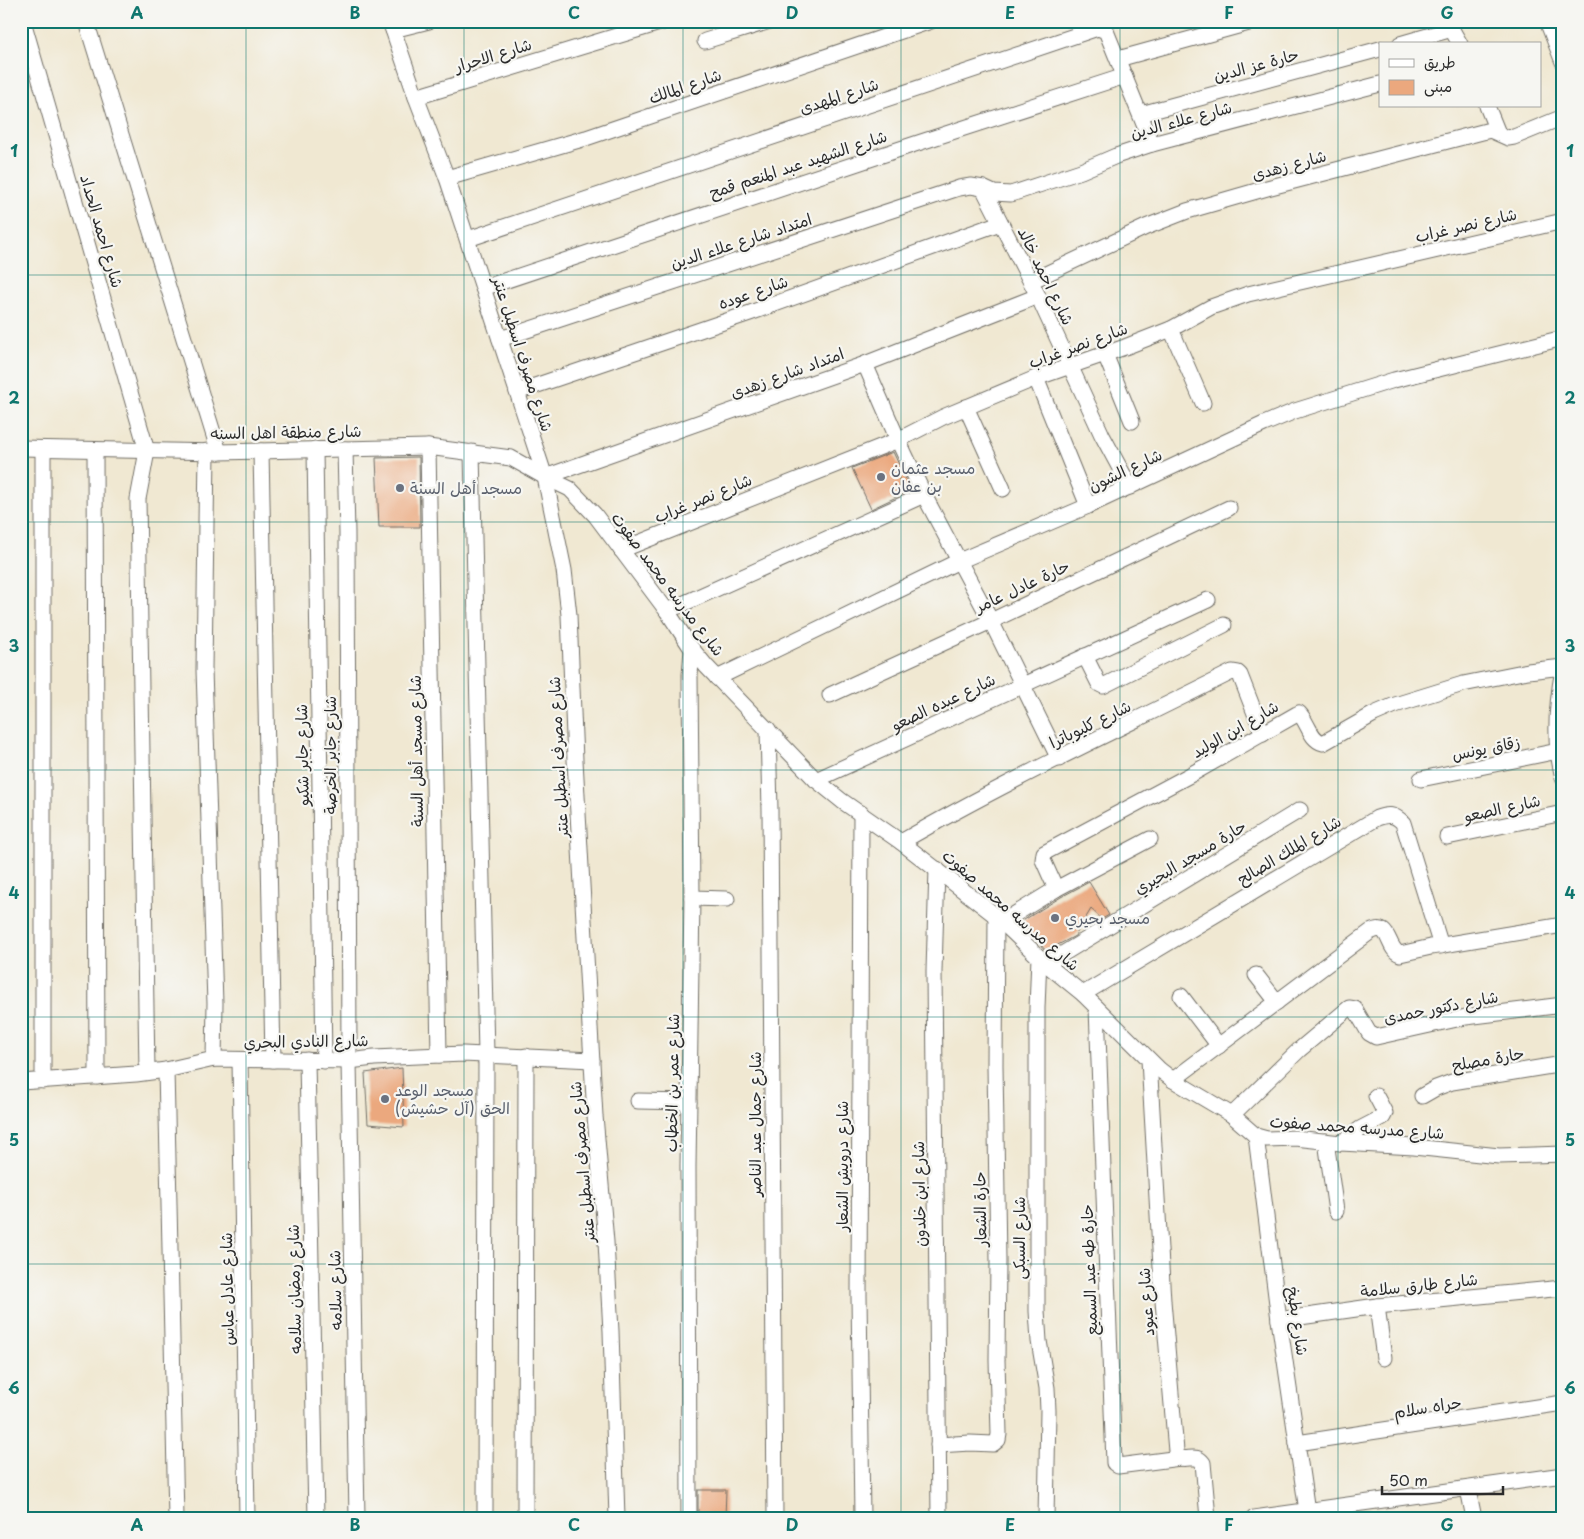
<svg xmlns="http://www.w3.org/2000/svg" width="1584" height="1539" font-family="'Playpen Sans','Playpen Sans Arabic',sans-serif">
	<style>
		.building { fill: #eba87e }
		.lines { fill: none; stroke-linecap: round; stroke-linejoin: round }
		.minor-casing { stroke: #706d65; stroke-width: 17 }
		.minor { stroke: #fff; stroke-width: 15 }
		.grid { fill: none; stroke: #0f766e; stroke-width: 1; stroke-opacity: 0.55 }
		.worship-dot { fill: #6b7280; stroke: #f6f6f2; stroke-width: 2 }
		.labels { text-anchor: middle; stroke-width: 4.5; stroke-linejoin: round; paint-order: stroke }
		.street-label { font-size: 16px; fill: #2b2b2b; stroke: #f6f6f2 }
		.worship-label { font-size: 16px; fill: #5b616d; stroke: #f6f6f2; text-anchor: start }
		.neatline { fill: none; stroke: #0f766e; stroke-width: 2 }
		.grid-label { font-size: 16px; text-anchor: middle; font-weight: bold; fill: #0f766e }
	</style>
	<rect width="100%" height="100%" fill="#f6f6f2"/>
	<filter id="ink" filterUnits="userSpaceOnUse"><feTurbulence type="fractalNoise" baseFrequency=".02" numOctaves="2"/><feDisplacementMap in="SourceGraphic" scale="10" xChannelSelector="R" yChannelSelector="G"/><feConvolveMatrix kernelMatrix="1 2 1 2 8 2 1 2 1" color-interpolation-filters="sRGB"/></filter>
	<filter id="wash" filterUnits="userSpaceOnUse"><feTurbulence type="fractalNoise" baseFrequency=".0096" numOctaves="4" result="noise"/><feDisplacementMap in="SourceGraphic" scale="20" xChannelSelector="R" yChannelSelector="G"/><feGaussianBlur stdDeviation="1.12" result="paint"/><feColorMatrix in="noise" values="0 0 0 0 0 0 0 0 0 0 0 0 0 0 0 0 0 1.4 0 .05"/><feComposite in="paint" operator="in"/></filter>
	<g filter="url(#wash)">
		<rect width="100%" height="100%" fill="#f0e8d2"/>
		<g id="blocks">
			<g class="building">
				<path d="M893,452L911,490L871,509L852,468Z"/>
				<path d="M419,457L420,527H379L376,458Z"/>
				<path d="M1089,882L1109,915L1102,919L1091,909L1075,936L1046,951L1022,923L1024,920L1061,897Z"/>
				<path d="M402,1068L404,1127L368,1124L365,1073Z"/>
				<path d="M698,1490H726L725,1518H698Z"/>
			</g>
		</g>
	</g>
	<g filter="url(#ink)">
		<use href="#blocks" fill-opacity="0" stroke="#706d65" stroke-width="1"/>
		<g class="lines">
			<defs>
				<g id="minor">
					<path d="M23,21L147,451L138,499L147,1072"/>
					<path d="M86,21L219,452"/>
					<path d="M390,21L416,97L447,178L545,477L564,570L569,615L575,760L595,1116L606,1242L611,1331L617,1518"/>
					<path d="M1447,21L1460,44"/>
					<path d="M1547,21L1563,62"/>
					<path d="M393,30L429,21"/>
					<path d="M705,41L770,21"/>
					<path d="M1400,44L1452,29"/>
					<path d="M1118,59L1256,21"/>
					<path d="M416,97L666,21"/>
					<path d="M1487,106L1498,133"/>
					<path d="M1141,114L1380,49"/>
					<path d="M447,178L586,138L931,21"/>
					<path d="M983,188L1038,296L1102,435L1130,487"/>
					<path d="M468,239L1098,28L1106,31L1152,144"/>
					<path d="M1031,281L1146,227L1187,211L1267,188L1490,130L1508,138L1514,137L1563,117"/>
					<path d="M483,288L921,142L1125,76"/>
					<path d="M1171,329L1203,403"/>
					<path d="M500,339L959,188L971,186L983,188L994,193L1011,194L1081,171L1116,156L1152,144L1380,84"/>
					<path d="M1105,354L1132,421"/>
					<path d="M865,364L898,440L924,495L991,621L1059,759"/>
					<path d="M1036,378L1088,506"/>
					<path d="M517,392L750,313L1000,223"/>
					<path d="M966,407L1003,489"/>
					<path d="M428,447L439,1055"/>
					<path d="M21,448L219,452L428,447L511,458L545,477L570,489L595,515L667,611L692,649L706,666L816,780L842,801L901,842L996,916L1046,964L1083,994L1160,1070L1173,1080L1232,1115L1256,1136L1267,1139L1295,1138L1341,1143L1414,1147L1499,1156L1563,1154"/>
					<path d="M43,449V1081"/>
					<path d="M315,449L324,1061"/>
					<path d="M345,449L347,533L349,1061L357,1518"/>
					<path d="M95,450L97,1077"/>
					<path d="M207,451L204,670L215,1003L214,1059"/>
					<path d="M261,451L273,1060"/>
					<path d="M472,452L486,1054L485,1518"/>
					<path d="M545,477L865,364L1038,296"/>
					<path d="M621,550L898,440L943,417L1036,378L1125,347L1171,329L1211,307L1248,294L1563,221"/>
					<path d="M667,611L924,495"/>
					<path d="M1085,656L1099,684L1103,686L1224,625"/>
					<path d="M1563,669C1558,696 1555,724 1558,751C1559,760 1561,769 1563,778"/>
					<path d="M717,678L959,561L1088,506L1264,424L1295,411L1394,380L1563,338"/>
					<path d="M830,695L991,621L1229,508"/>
					<path d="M768,729L770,810L775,1518"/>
					<path d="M1421,779L1558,751"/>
					<path d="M816,780L1208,600"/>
					<path d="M861,813L859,1296L862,1518"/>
					<path d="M1447,837L1563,813"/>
					<path d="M901,842C1008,780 1121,728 1232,672L1238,673L1240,675L1263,734"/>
					<path d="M937,869L934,971L939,1518"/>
					<path d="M1056,889L1043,860L1044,853L1190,775L1297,714L1299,713C1308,722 1310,740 1323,743L1374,714L1395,705L1463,684L1528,671L1563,667"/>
					<path d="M692,898L727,899"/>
					<path d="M1002,922L1056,889L1150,839"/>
					<path d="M1039,957L1037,1008V1311L1039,1341L1047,1388L1048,1411L1046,1518"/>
					<path d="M1046,964L1300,810"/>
					<path d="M1256,975L1277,1002"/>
					<path d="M1083,994L1377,818C1388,814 1395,814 1403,823L1441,946"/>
					<path d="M1181,996L1219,1046"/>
					<path d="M1097,1008L1114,1463L1118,1466L1180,1458"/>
					<path d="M240,1060L247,1518"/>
					<path d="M307,1060L316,1518"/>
					<path d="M1149,1060L1163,1301L1176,1451L1177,1455L1180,1458C1189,1460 1197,1454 1203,1463L1208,1518"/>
					<path d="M166,1070L176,1518"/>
					<path d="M1173,1080L1370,932C1391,921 1386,949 1400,954L1431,947L1563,925"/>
					<path d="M21,1082L136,1074L166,1070L214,1059L349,1061L374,1058L463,1054L592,1060"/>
					<path d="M1422,1096L1436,1088L1452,1082L1563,1064"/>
					<path d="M638,1101L689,1102"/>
					<path d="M1232,1115L1299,1050L1349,1008L1355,1009L1369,1033L1376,1037L1466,1017L1563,1005"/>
					<path d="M1256,1136L1279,1320L1307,1511"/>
					<path d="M1326,1141L1336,1211"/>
					<path d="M1341,1143L1360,1129L1383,1117L1385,1113L1376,1096"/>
					<path d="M1377,1306L1384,1358"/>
					<path d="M1279,1320L1377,1306L1563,1288"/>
					<path d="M1297,1443L1563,1403"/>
					<path d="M938,1445L970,1443L993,1444L998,1440L999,1434L997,1360L998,1261L995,1065L996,916"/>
					<path d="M1468,1489L1474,1518"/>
					<path d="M525,1518L526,1056"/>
					<path d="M689,1518L688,1167L692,898L690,675L692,649"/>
					<path d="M1254,1518L1563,1475"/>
				</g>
			</defs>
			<use href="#minor" class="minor-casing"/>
			<use href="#minor" class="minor"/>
		</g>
	</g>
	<path class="grid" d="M246,21V1518M464,21V1518M683,21V1518M901,21V1518M1120,21V1518M1338,21V1518M21,275H1563M21,522H1563M21,770H1563M21,1017H1563M21,1264H1563"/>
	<g class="worship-dot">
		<circle cx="881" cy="477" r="5"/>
		<circle cx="400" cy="488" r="5"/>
		<circle cx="1055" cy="918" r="5"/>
		<circle cx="385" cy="1099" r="5"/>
	</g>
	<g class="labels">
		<g class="street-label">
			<text transform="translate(493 55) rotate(-17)" y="6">شارع الاحرار</text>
			<text transform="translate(1256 65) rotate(-15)" y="6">حارة عز الدين</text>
			<text transform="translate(685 86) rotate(-19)" y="6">شارع المالك</text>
			<text transform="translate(839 96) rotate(-18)" y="6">شارع المهدى</text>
			<text transform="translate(1181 120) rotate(-15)" y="6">شارع علاء الدين</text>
			<text transform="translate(798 164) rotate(-18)" y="6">شارع الشهيد عبد المنعم قمح</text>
			<text transform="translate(1289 165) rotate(-15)" y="6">شارع زهدى</text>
			<text transform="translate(1466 225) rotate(-13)" y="6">شارع نصر غراب</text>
			<text transform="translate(102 231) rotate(74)" y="6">شارع احمد الحداد</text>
			<text transform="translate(741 241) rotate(-18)" y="6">امتداد شارع علاء الدين</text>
			<text transform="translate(1046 276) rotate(64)" y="6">شارع احمد خالد</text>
			<text transform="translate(753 292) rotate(-19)" y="6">شارع عوده</text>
			<text transform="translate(1078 345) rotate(-20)" y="6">شارع نصر غراب</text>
			<text transform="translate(523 354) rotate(72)" y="6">شارع مصرف اسطبل عنتر</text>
			<text transform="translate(787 373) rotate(-20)" y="6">امتداد شارع زهدى</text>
			<text transform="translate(286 432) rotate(-1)" y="6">شارع منطقة اهل السنه</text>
			<text transform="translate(1125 470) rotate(-25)" y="6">شارع الشون</text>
			<text transform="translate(703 498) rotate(-22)" y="6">شارع نصر غراب</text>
			<text transform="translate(668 584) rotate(53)" y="6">شارع مدرسه محمد صفوت</text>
			<text transform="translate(1022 586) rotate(-25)" y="6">حارة عادل عامر</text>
			<text transform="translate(943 702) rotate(-25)" y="6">شارع عبده الصعو</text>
			<text transform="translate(1090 724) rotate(-26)" y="6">شارع كليوباترا</text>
			<text transform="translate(1235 729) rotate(-30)" y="6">شارع ابن الوليد</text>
			<text transform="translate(1486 748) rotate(-11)" y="6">زقاق يونس</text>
			<text transform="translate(416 751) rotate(-91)" y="6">شارع مسجد أهل السنة</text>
			<text transform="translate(302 755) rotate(-91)" y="6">شارع جابر شكيو</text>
			<text transform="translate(330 755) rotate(-90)" y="6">شارع جابر الخرصة</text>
			<text transform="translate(558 757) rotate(-93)" y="6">شارع مصرف اسطبل عنتر</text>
			<text transform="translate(1502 808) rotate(-12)" y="6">شارع الصعو</text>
			<text transform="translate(1289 850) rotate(-31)" y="6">شارع الملك الصالح</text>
			<text transform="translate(1190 857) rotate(-31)" y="6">حارة مسجد البحيري</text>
			<text transform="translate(1011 910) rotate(41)" y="6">شارع مدرسه محمد صفوت</text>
			<text transform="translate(1441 1007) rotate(-11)" y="6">شارع دكتور حمدى</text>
			<text transform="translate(306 1041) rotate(-1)" y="6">شارع النادي البحري</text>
			<text transform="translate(1488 1059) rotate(-10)" y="6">حارة مصلح</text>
			<text transform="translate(672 1083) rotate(-89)" y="6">شارع عمر بن الخطاب</text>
			<text transform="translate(755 1124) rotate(-90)" y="6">شارع جمال عبد الناصر</text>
			<text transform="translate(1357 1127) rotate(4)" y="6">شارع مدرسه محمد صفوت</text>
			<text transform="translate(582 1162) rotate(-95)" y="6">شارع مصرف اسطبل عنتر</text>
			<text transform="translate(842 1166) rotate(-90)" y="6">شارع درويش الشعار</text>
			<text transform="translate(919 1194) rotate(-91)" y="6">شارع ابن خلدون</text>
			<text transform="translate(980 1209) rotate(-91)" y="6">حارة الشعار</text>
			<text transform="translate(1019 1238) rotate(-90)" y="6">شارع السبكى</text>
			<text transform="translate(1089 1270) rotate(-92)" y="6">حارة طه عبد السميع</text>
			<text transform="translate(1419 1285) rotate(-6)" y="6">شارع طارق سلامة</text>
			<text transform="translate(227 1289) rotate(-91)" y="6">شارع عادل عباس</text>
			<text transform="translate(294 1289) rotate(-91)" y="6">شارع رمضان سلامه</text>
			<text transform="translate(335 1290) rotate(-91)" y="6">شارع سلامه</text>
			<text transform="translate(1146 1302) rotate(-94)" y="6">شارع عبود</text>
			<text transform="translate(1298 1321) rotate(82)" y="6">شارع بطيخ</text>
			<text transform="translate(1427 1407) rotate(-9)" y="6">حراه سلام</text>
		</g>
		<g class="worship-label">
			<text x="891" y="474">مسجد عثمان<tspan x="891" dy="18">بن عفان</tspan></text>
			<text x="410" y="494">مسجد أهل السنة</text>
			<text x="1065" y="924">مسجد بحيري</text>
			<text x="395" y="1096">مسجد الوعد<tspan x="395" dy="18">الحق (آل حشيش)</tspan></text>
		</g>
	</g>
	<rect width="1584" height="1539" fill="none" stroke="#f6f6f2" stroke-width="55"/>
	<rect x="1379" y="42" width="162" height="65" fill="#f6f6f2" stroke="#a5a5a2"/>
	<rect x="1389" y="59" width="25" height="8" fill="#ffffff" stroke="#a5a5a2"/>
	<text x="1424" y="68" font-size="15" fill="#2b2b2b">طريق</text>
	<rect x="1389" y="80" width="25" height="15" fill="#eba87e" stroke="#a5a5a2"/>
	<text x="1424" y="92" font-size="15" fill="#2b2b2b">مبنى</text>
	<path d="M1382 1486v8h121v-8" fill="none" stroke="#2b2b2b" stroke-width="2.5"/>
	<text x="1389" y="1486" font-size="15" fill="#2b2b2b" stroke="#f6f6f2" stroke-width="4" paint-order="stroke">50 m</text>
	<rect x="28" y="28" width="1528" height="1484" class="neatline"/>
	<g class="grid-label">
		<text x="137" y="19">A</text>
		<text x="355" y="19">B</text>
		<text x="574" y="19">C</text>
		<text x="792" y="19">D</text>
		<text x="1010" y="19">E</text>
		<text x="1229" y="19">F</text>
		<text x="1447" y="19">G</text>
		<text x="14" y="157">1</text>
		<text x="1570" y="157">1</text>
		<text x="14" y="404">2</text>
		<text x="1570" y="404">2</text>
		<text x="14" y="652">3</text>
		<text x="1570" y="652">3</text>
		<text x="14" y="899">4</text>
		<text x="1570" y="899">4</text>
		<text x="14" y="1146">5</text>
		<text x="1570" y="1146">5</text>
		<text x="14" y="1394">6</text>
		<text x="1570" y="1394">6</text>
		<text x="137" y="1531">A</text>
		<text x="355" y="1531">B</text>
		<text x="574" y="1531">C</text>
		<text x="792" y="1531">D</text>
		<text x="1010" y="1531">E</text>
		<text x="1229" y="1531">F</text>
		<text x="1447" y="1531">G</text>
	</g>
</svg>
